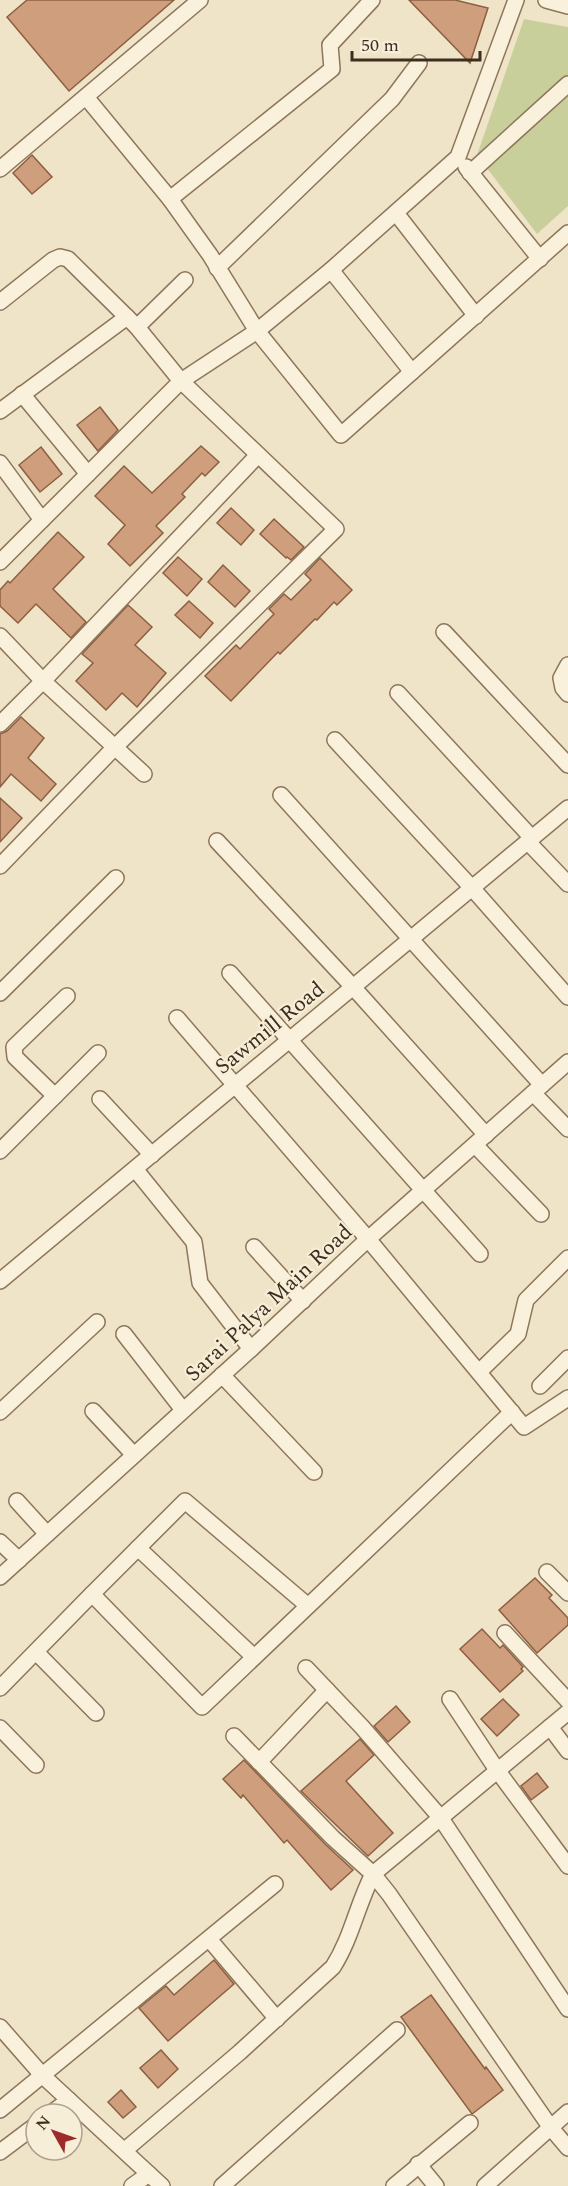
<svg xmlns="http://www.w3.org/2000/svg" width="568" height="2186" font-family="Spectral,serif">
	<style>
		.green { fill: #c9cf9b }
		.building { fill: #cf9f7d; stroke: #8d5f41; stroke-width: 1.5 }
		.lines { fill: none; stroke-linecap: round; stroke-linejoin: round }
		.street-casing { stroke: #8d765c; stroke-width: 18 }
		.street { stroke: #faf1dc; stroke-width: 15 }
		.labels { text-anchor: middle; stroke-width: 4.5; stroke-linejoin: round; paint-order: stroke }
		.street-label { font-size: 22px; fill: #3d2e20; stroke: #f7eed8 }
	</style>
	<rect width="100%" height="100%" fill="#f0e4c8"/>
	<path class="green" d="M524,19L568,27V206L537,234L477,155Z"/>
	<g class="building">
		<path d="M27,0H174L69,91L7,17Z"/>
		<path d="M409,0H455L488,8L470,63Z"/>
		<path d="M32,155L52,177L32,194L13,173Z"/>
		<path d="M100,407L118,430L98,451L77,425Z"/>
		<path d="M201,446L219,462L205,476L202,473L182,494L185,497L156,526L163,533L130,566L108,544L125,525L95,496L124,466L152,493Z"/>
		<path d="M41,447L62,474L40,492L19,465Z"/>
		<path d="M231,508L254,530L241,545L217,523Z"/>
		<path d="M274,519L304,547L291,560L287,557L286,558L260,534Z"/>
		<path d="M58,532L84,557L53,589L86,622L71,638L36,604L18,623L0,606V590L8,581L10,583Z"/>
		<path d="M178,557L202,579L187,596L163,573Z"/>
		<path d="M320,558L352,590L337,605L334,602L317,620L315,619L280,654L278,652L231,701L205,676L236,645L240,649L274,614L269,609L284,594L291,600L311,580L305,574Z"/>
		<path d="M223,565L250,591L235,607L208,582Z"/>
		<path d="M189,601L213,623L200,638L175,615Z"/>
		<path d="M128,605L152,627L135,645L166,673L137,707L122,693L106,710L76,681L93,663L82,654Z"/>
		<path d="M21,717L44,738L28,758L56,784L41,801L11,774L0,787V734L7,731Z"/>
		<path d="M0,798L22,818L0,842Z"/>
		<path d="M535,1578L552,1595L549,1598L568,1618V1625L537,1653L499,1610Z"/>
		<path d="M482,1629L500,1648L503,1645L523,1667L521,1669L523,1671L500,1692L460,1649Z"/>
		<path d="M503,1699L519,1715L497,1736L481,1719Z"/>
		<path d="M396,1706L410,1722L388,1742L374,1726Z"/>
		<path d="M360,1739L374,1755L346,1781L393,1833L368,1856L301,1791Z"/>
		<path d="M244,1760L326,1845L353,1870L331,1890L287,1840L284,1843L243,1795L241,1798L223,1779Z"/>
		<path d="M537,1773L548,1787L531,1800L521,1786Z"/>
		<path d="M214,1960L234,1984L168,2041L139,2008L166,1986L174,1995Z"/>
		<path d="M431,1995L485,2069L486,2067L503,2090L472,2114L401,2017Z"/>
		<path d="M161,2050L178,2069L158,2088L140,2068Z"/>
		<path d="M121,2090L136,2107L123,2118L108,2102Z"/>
	</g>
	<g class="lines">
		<defs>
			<g id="street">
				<path d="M546,0L568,6"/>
				<path d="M86,97L170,199L210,255L257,331L341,435L568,233"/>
				<path d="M466,167L540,259"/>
				<path d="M0,169L200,0"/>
				<path d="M470,173L568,84"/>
				<path d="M170,199L332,69L330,45L372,0"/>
				<path d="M396,213L476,316"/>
				<path d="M217,268L392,99L419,63"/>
				<path d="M331,270L412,372"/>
				<path d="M0,302L53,260L60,257L68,259L137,327L181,381L336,529L115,747L0,866"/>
				<path d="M137,327L185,280"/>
				<path d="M22,394L88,474"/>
				<path d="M0,411L127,317"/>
				<path d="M0,463L42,520"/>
				<path d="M0,562L181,381L257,331L331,270L458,157L516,0"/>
				<path d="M444,632L568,765"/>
				<path d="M0,636L43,681L144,774"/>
				<path d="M568,665L561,678L563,688L568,694"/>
				<path d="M398,693L532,838"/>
				<path d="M0,724L43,681L258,455"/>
				<path d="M335,740L472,888L568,997"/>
				<path d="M281,795L542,1085"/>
				<path d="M217,841L353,987L486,1135"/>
				<path d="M528,842L568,884"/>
				<path d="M230,973L480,1254"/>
				<path d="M0,993L116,878"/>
				<path d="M177,1018L368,1239L524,1427L568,1398"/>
				<path d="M533,1093L568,1129"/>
				<path d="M55,1096L15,1057L14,1047L67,996"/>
				<path d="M100,1099L152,1155"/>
				<path d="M475,1145L541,1214"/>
				<path d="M0,1151L98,1053"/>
				<path d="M135,1169L194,1242L200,1283L251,1349"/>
				<path d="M254,1247L303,1301"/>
				<path d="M0,1281L568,808"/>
				<path d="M124,1334L183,1410"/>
				<path d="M479,1372L518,1334L526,1300L568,1258"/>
				<path d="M222,1375L314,1472"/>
				<path d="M540,1386L568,1358"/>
				<path d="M93,1411L134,1455"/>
				<path d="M0,1412L97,1322"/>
				<path d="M17,1501L47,1534"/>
				<path d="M0,1542L19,1560"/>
				<path d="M138,1548L254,1657"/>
				<path d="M547,1572L568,1593"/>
				<path d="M0,1577L251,1349L368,1239L568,1062"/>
				<path d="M92,1594L185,1501L307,1605"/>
				<path d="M505,1633L568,1701"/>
				<path d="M36,1652L96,1713"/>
				<path d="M306,1668L362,1727L440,1817L568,2009"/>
				<path d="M0,1688L92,1594L202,1707L512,1412"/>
				<path d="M450,1699L497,1770L568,1866"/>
				<path d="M550,1727L568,1751"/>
				<path d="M0,1728L36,1765"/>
				<path d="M234,1736L333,1838L373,1874L389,1894L551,2128L568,2148"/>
				<path d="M259,1762L327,1690"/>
				<path d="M209,1939L277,2019"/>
				<path d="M0,2027L43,2076L162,2186"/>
				<path d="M0,2110L275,1884"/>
				<path d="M50,2114L69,2100"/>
				<path d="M125,2150L240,2052L333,1967C352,1937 357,1905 373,1874L568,1712"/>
				<path d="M0,2152L36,2125"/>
				<path d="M418,2164L436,2186"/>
				<path d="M132,2186L149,2174"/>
				<path d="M222,2186L397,2030"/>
				<path d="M394,2186L470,2123"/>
				<path d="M485,2186L568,2112"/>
			</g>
		</defs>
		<use href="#street" class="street-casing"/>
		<use href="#street" class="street"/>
	</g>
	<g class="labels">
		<g class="street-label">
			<text transform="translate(269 1027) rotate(-39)" y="8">Sawmill Road</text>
			<text transform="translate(268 1302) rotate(-43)" y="8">Sarai Palya Main Road</text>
		</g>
	</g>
	<g transform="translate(54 2132) rotate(310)"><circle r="28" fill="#f7eed8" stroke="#ada18e" stroke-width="1.5"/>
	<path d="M0-4.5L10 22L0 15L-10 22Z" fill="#9e2a2b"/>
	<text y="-9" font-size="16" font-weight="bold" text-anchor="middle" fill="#3d2e20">N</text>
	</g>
	<path d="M352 51v9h128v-9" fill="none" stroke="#3d2e20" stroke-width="3"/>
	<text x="361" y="51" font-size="18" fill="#3d2e20" stroke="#f7eed8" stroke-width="4.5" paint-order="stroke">50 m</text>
</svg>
